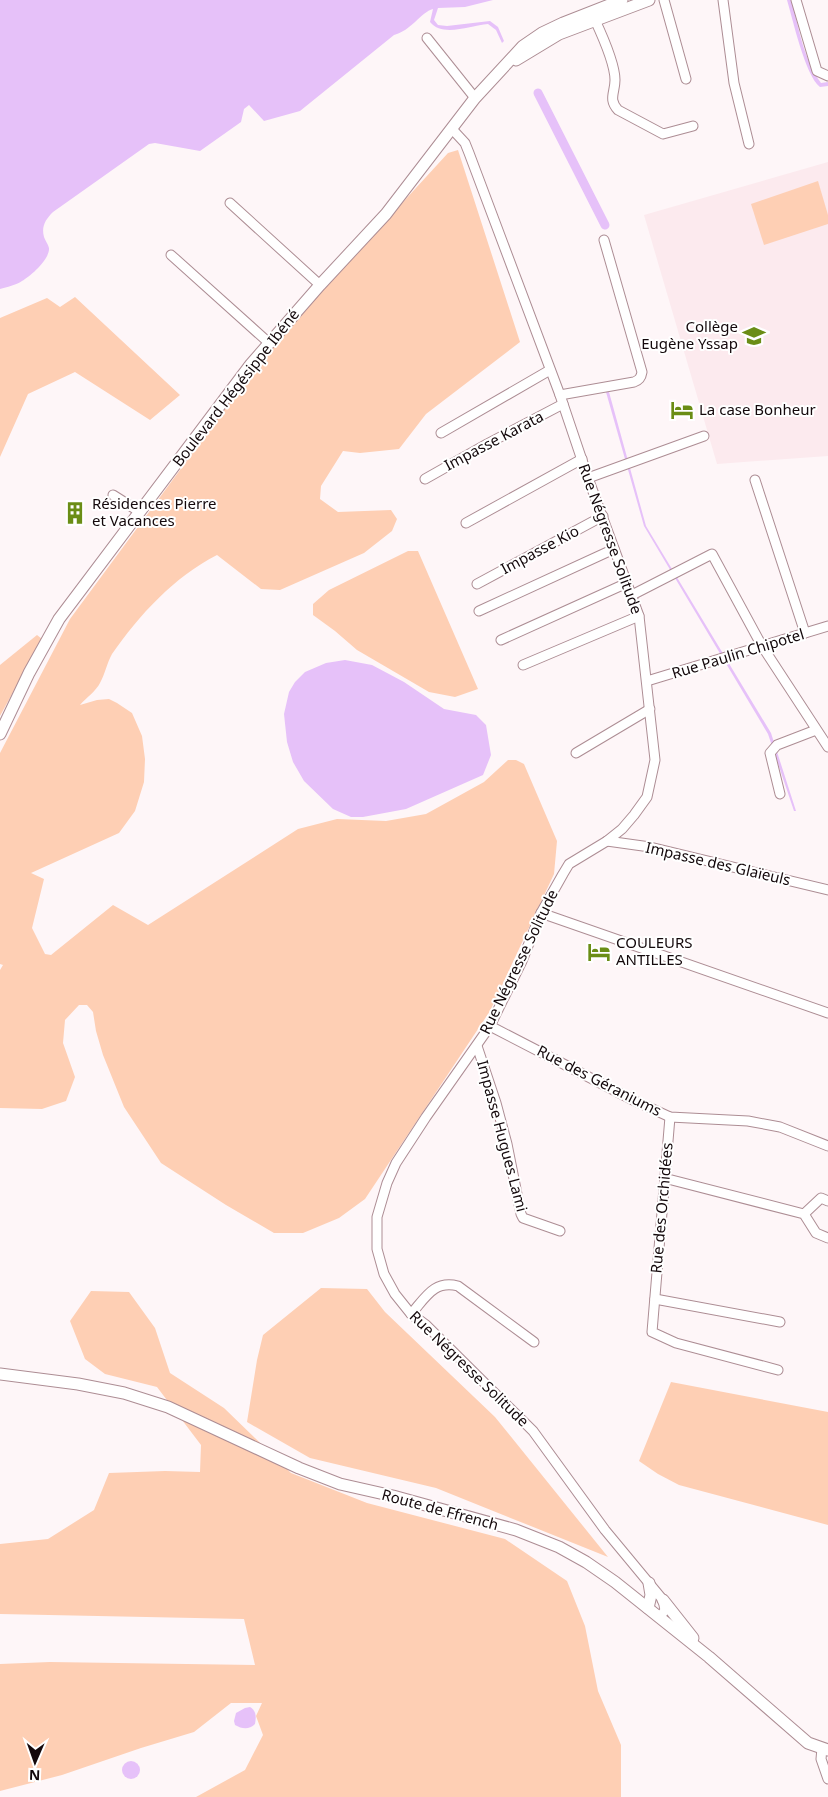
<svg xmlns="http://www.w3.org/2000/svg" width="828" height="1797" font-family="'Noto Sans',sans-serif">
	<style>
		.built { fill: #fceaee }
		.green { fill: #fecfb4 }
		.water { fill: #e6c1f9 }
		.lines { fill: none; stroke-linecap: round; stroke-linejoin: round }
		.canal { stroke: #e6c1f9; stroke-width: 9 }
		.minor-casing { stroke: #ad8d94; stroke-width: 11 }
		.major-casing { stroke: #ad8d94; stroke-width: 13 }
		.minor { stroke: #fff; stroke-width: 9 }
		.major { stroke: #fff; stroke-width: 11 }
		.labels { text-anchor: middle; stroke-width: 4; stroke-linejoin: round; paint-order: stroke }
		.poi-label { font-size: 15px; fill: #13080b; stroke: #fff; text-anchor: start }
		.street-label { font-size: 15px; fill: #13080b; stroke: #fff }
	</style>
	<rect width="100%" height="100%" fill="#fef6f8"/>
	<path class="built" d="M828,162V456L717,464L644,215Z"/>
	<g class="green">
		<path d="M458,150L520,342L426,414L399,449L360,453L343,451L321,486L320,499L338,512L391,510L397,519L392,531L364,553L280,590L261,589L217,555C174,577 139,615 112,654C107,663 105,674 100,683C96,691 86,698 80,705L97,700L109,699L117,703L132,713L142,736L145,759L144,782L135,811L119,833L31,873L44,879L32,928L45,954L51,955L113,905L148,925L298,829L337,819L386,821L426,814L484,782L508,760H516L524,764L557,841L554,874L490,1011L365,1199L339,1218L303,1233H274L226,1205L161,1163L124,1107L103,1055L96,1031L93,1012L87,1005H79L65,1020L63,1043L75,1077L66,1101L42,1109L0,1108V970L3,965L0,964V753L70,619L273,344L448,153Z"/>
		<path d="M818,181L828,215V224L764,245L751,204Z"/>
		<path d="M75,297L180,395L150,420L75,372L28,394L0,457V318L47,298L60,307Z"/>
		<path d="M408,551H418L478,689L455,697L429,692L357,650L335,631L313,615V604L329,590Z"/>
		<path d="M37,635L42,639L0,716V665Z"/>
		<path d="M321,1288L367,1289L385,1312L495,1417L608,1557L436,1488L310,1458L247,1422L257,1360L263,1335Z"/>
		<path d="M91,1291L129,1292L155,1328L170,1373L224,1408L291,1473L367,1503L505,1539L567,1581L585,1626L598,1691L621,1745V1797H196L245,1770L263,1735L256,1716L262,1703H231L194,1732L141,1748L62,1775L0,1791V1664L50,1662L255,1665L244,1619L0,1614V1544L48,1539L94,1510L109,1473L165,1471L200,1472L201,1445L157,1387L105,1374L85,1359L70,1321Z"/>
		<path d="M671,1382L828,1412V1525L679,1485L658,1474L639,1461Z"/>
	</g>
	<g class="water">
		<path d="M0,0H493L465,7L438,8L434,20L438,25L447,26L490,21L498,27L504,41L502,43L496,30L488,24C471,25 443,38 430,22L433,9C421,12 411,31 394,35L300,111L264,121L249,105L244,109L241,122L200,151L155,143L149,144L53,212C46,219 41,226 44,237C45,240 48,244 49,248C50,259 31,276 22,281C16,285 7,287 0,289Z"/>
		<path d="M787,0H792C798,27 804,60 821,83L828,82V86L820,87C805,75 793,20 787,0Z"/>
		<path d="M606,392H609L646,526L771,733L796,811H794L768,734L644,526Z"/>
		<path d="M345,660L372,665L404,682L444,709L476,715L486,725L491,755L483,775L406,809L363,817H351L333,809L304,781L293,762L287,742L284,714L289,692L295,682L305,672L326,663Z"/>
		<path d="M250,1707C257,1711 256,1718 255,1724C249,1730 242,1729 235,1725L234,1721L236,1713L245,1708Z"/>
		<circle cx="131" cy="1770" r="9"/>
	</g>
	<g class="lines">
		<path class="canal" d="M538,93L605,225"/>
		<defs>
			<g id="minor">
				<path d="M664,0L686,79"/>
				<path d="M723,0L734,83L749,144"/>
				<path d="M796,0L817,71L828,76"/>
				<path d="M595,20C602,35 615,63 615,80C615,93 608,99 618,110L663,134L693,126"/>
				<path d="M427,38L475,98"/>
				<path d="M452,129L465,143L469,153L560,395L588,478L639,616L655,760L647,797L634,815L622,829L607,841L569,864L563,874L541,913L522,961L490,1026L426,1117L396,1163L387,1183L377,1217V1249L384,1274L395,1294L411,1314L426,1325L533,1431L605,1530L663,1600L665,1610L660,1617"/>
				<path d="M230,203L320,285"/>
				<path d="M171,255L268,342"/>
				<path d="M560,395L634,382C639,380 641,378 642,372L604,240"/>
				<path d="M441,433L550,370"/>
				<path d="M588,478L704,436"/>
				<path d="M425,479L487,444L563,404"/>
				<path d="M755,480L805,633"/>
				<path d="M113,495L140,512"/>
				<path d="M466,523L582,459"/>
				<path d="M477,584L603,516"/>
				<path d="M632,595L712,554L762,646L828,747"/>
				<path d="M479,611L614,549"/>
				<path d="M501,640L627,583"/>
				<path d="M523,665L639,616"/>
				<path d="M647,681L828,626"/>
				<path d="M576,753L650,709"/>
				<path d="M780,794L770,753L777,745L816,730"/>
				<path d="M607,841L650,847L828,890"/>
				<path d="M541,913L828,1013"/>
				<path d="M490,1026L633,1100L670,1117L748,1121L780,1127L828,1146"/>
				<path d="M477,1046L496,1103L507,1144L521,1214L523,1218L560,1231"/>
				<path d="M670,1117L652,1332L676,1343L778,1370"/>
				<path d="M664,1178L804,1214L816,1233L828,1238"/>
				<path d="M804,1214L821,1198L828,1201"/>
				<path d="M655,1299L780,1322"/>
				<path d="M411,1314C426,1297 434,1280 458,1286L534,1342"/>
				<path d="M822,1748L821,1759L828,1779"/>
			</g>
			<g id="major">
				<path d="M516,60L559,34L649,0"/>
				<path d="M0,734L29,673L59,619L251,364L320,285L386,214L475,98L523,46L542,33L563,23L622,0"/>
				<path d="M0,1374L78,1384L124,1393L168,1407L299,1468L340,1484L393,1496L516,1530L559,1547L586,1562L615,1582L709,1657L808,1743L828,1750"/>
				<path d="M663,1600L693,1638"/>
				<path d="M648,1608L651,1595L649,1583"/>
			</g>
		</defs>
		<use href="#minor" class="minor-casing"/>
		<use href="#major" class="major-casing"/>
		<use href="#minor" class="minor"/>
		<use href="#major" class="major"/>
	</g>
	<defs>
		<symbol id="school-bare" viewBox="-9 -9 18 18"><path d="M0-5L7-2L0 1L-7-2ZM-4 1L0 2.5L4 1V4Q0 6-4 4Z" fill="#6a8d15" stroke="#fff" stroke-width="2.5" paint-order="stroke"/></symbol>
		<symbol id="hotel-bare" viewBox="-9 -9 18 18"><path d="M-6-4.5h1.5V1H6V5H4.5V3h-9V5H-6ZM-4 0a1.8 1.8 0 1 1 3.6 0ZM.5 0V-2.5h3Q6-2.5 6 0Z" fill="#6a8d15" stroke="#fff" stroke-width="2.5" paint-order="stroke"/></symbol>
		<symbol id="building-bare" viewBox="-9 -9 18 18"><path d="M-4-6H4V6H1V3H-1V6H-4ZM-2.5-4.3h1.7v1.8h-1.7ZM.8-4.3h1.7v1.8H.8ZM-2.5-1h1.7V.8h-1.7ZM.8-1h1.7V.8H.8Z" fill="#6a8d15" stroke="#fff" stroke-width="2.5" paint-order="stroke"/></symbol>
	</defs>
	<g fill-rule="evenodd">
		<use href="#school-bare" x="738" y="320" width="32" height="32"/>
		<use href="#hotel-bare" x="666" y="394" width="32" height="32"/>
		<use href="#building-bare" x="59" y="497" width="32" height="32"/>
		<use href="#hotel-bare" x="583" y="936" width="32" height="32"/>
	</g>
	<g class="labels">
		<g class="poi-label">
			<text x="738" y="332" text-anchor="end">Collège<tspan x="738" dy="17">Eugène Yssap</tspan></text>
			<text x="699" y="415">La case Bonheur</text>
			<text x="92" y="509">Résidences Pierre<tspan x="92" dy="17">et Vacances</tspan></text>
			<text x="616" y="948">COULEURS<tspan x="616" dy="17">ANTILLES</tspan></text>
		</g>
		<g class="street-label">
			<text transform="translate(236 388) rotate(-52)" y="5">Boulevard Hégésippe Ibéné</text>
			<text transform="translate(494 441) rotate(-28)" y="5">Impasse Karata</text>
			<text transform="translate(610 539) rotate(70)" y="5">Rue Négresse Solitude</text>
			<text transform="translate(540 550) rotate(-28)" y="5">Impasse Kio</text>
			<text transform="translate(738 654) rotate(-17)" y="5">Rue Paulin Chipotel</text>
			<text transform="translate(718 864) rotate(13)" y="5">Impasse des Glaïeuls</text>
			<text transform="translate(519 962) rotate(-64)" y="5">Rue Négresse Solitude</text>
			<text transform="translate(599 1081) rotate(27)" y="5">Rue des Géraniums</text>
			<text transform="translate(502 1136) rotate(75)" y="5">Impasse Hugues Lami</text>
			<text transform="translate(662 1208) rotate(-85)" y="5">Rue des Orchidées</text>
			<text transform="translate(469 1369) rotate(44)" y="5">Rue Négresse Solitude</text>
			<text transform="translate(440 1510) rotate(15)" y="5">Route de Ffrench</text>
		</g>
	</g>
	<g transform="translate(35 1762) rotate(182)" stroke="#ffffff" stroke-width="4" paint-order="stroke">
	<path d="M0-4L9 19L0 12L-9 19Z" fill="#13080b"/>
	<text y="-8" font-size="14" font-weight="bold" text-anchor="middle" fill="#13080b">N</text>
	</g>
</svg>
